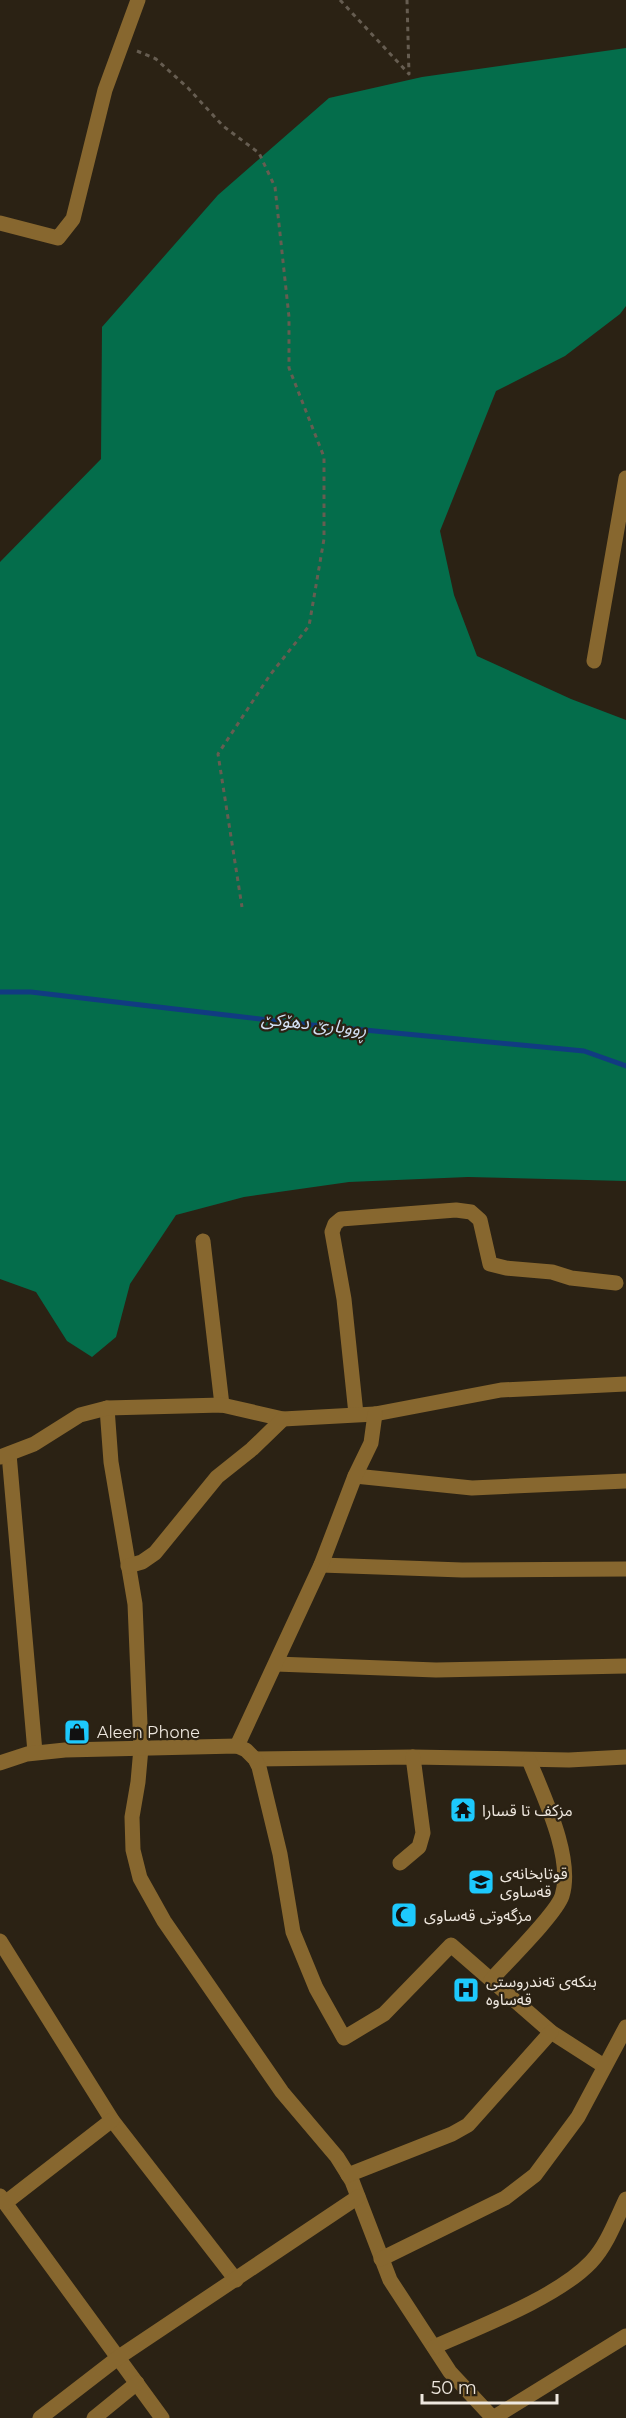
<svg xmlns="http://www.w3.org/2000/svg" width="626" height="2418" font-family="Montserrat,'Noto Sans Arabic',sans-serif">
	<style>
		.forest { fill: #046d4b }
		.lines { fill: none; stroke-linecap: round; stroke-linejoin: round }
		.stream { stroke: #113b81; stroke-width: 5 }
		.path { stroke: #665d51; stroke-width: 3; stroke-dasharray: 4.5 4.5; stroke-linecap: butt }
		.minor { stroke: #87672f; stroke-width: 15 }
		.labels { text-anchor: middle; stroke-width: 4.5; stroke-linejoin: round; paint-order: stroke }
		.poi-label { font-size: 16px; fill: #eee7de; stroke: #2b2214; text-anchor: start }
		.water-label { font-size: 18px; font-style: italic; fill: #d2dff3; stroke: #2b2214 }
	</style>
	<rect width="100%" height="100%" fill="#2b2214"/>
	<path class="forest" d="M626,48V306L620,314L565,356L496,391L440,531L454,595L477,656L571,699L626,720V1181L468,1177L349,1182L244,1197L176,1215L130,1284L116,1337L92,1357L67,1341L36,1292L0,1279V562L101,459L102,327L218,195L329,98L422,77Z"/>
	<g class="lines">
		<path class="stream" d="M0,992H31L302,1024L584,1051L626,1066"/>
		<g class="path">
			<path d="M340,0L409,74L407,0"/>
			<path d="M137,51L156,59L188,88L223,126L259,153L275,187L289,317V368L324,457V539L309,626L270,675L218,754L242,907"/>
		</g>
		<g class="minor">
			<path d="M0,223L58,238L73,219L105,90L138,0"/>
			<path d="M594,661L626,478"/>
			<path d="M203,1241L222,1405"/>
			<path d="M107,1408L111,1462L135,1604L141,1748L138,1782L132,1817L133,1850L140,1878L164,1921L282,2092L337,2157L352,2181L390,2280L450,2372L493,2418L626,2336"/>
			<path d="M356,1414L344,1299L332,1232L335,1224L341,1219L456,1210L471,1212L480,1220L490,1264L506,1268L552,1272L571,1278L616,1283"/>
			<path d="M9,1454L35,1752"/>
			<path d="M0,1457L34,1444L80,1415L107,1408L222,1405L283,1419L375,1414L501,1390L626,1384"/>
			<path d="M355,1476L472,1488L626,1481"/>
			<path d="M321,1565L462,1570L626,1569"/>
			<path d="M128,1566L142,1562L155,1553L217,1477L252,1449L283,1419"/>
			<path d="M276,1664L436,1670L626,1666"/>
			<path d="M237,1746L321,1565L355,1476L371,1443L375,1414"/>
			<path d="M255,1759L413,1757L569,1760L626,1757"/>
			<path d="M0,1763L27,1754L65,1750L237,1746L246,1750L255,1759L259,1767L280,1854L293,1932L316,1988L344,2038L384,2014L451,1945L551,2032L604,2066"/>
			<path d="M400,1863L419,1847L423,1833L413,1757"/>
			<path d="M0,1941L112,2120L236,2280"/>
			<path d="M491,1980C507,1962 556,1914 562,1896C574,1858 543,1795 529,1760"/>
			<path d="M348,2175L452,2134L468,2125L551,2032"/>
			<path d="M0,2196L162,2418"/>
			<path d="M5,2203L112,2120"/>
			<path d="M381,2259L505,2198L535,2175L578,2117L626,2027"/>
			<path d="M434,2347C479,2327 558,2297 591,2262C607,2245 616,2220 626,2199"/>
			<path d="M40,2418L119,2357L358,2197"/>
			<path d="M94,2418L137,2383"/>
		</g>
	</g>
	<defs>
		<symbol id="shop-square" viewBox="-11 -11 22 22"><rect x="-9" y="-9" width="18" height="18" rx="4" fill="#1dc9fd" stroke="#2b2214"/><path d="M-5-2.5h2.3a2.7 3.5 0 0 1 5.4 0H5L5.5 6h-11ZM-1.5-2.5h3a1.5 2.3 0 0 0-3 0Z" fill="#111"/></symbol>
		<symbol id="temple-square" viewBox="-11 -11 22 22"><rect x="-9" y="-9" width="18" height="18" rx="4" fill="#1dc9fd" stroke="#2b2214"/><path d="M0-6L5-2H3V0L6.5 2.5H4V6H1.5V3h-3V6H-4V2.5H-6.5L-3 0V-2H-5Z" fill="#111"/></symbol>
		<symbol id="school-square" viewBox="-11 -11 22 22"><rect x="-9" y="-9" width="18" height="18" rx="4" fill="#1dc9fd" stroke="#2b2214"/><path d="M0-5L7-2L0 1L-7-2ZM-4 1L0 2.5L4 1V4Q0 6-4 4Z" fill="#111"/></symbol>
		<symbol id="mosque-square" viewBox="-11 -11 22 22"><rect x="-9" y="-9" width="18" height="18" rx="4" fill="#1dc9fd" stroke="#2b2214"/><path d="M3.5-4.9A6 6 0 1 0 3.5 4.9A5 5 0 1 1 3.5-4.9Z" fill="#111"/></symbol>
		<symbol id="hospital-square" viewBox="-11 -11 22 22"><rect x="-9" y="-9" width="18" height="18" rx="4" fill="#1dc9fd" stroke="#2b2214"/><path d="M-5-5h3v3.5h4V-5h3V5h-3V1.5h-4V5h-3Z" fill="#111"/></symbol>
	</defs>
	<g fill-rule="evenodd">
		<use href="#shop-square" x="62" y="1717" width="30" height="30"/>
		<use href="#temple-square" x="448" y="1795" width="30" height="30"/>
		<use href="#school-square" x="466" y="1867" width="30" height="30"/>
		<use href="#mosque-square" x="389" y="1900" width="30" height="30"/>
		<use href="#hospital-square" x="451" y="1975" width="30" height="30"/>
	</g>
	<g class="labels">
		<g class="poi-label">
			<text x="97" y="1738">Aleen Phone</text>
			<text x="482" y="1816">مزكف تا قسارا</text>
			<text x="500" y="1879">قوتابخانەی<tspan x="500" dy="18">قەساوی</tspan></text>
			<text x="424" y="1921">مزگەوتی قەساوی</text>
			<text x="486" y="1987">بنکەی تەندروستی<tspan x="486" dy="18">قەساوە</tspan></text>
		</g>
		<g class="water-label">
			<text transform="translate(314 1024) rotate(6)" y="6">ڕووبارێ دهۆكێ</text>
		</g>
	</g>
	<path d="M422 2394v9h135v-9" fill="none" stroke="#eee7de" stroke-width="3"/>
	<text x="431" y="2394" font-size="18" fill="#eee7de" stroke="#2b2214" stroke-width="4.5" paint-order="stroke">50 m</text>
</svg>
